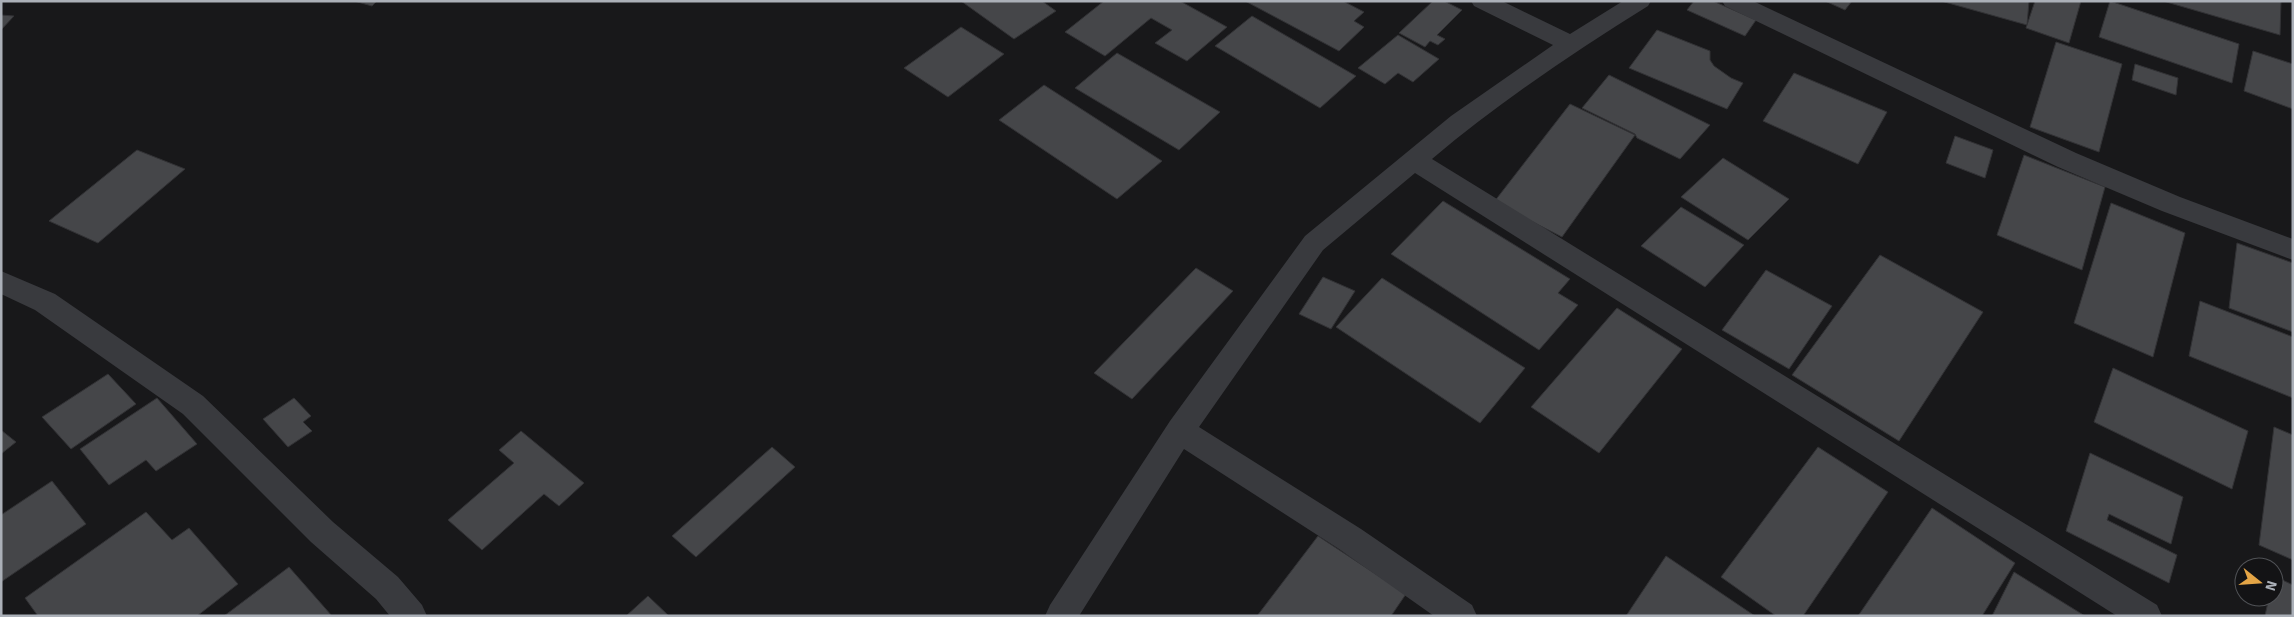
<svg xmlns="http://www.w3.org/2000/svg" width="2294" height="617" font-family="Signika,sans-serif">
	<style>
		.building { fill: #454649; stroke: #323235 }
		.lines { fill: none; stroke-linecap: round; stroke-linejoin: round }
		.minor { fill: #393a3e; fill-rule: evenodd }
	</style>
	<rect width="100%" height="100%" fill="#18181a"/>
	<g class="building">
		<path d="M354,1H377L372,6Z"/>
		<path d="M961,1H1042L1056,11L1014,39Z"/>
		<path d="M1104,1H1180L1227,27L1187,61L1155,43L1172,30L1151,18L1105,56L1065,32Z"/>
		<path d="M1245,1H1343L1364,12L1354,21L1364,27L1339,51Z"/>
		<path d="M1433,1H1444L1462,10L1437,35L1445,39L1438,45L1430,41L1425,47L1399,33Z"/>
		<path d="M1694,1H1713L1756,20L1745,36L1687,10Z"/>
		<path d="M1825,1H1852L1845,10Z"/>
		<path d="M1941,1H2029L2027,25Z"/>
		<path d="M2035,1H2081L2069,43L2026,28Z"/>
		<path d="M2110,1L2239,44L2232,83L2099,37Z"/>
		<path d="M2163,1H2281L2280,35Z"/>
		<path d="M1,15L14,16L1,30Z"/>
		<path d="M1252,16L1356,76L1320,108L1215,46Z"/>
		<path d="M961,27L1004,54L948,97L904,68Z"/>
		<path d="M1657,30L1710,51V60L1714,66L1731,78L1743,83L1727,109L1629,68Z"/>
		<path d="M1398,35L1439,59L1413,82L1398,73L1385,84L1358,68Z"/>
		<path d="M2056,42L2122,64L2099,152L2030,127Z"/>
		<path d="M2253,51L2293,64V109L2244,91Z"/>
		<path d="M1117,53L1220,112L1179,150L1075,88Z"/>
		<path d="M2135,64L2178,78L2176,95L2132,80Z"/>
		<path d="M1794,73L1887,112L1858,164L1763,121Z"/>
		<path d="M1609,75L1710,125L1680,159L1637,138L1635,134L1582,108Z"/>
		<path d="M1044,85L1162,161L1117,199L999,120Z"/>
		<path d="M1570,104L1635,135L1562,237L1494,202Z"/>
		<path d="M1955,136L1993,150L1985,178L1946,163Z"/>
		<path d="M137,150L185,169L98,243L49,221Z"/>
		<path d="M2024,155L2105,187L2082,270L1997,235Z"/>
		<path d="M1723,158L1789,199L1748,240L1681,197Z"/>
		<path d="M1443,201L1570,279L1558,293L1578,305L1539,350L1391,254Z"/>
		<path d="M2111,203L2185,233L2153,357L2074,323Z"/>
		<path d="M1681,207L1744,245L1705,287L1641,246Z"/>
		<path d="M2237,243L2293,263V332L2229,308Z"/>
		<path d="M1880,255L1983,312L1899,441L1792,375Z"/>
		<path d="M1196,268L1233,291L1132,399L1094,373Z"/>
		<path d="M1766,270L1832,306L1789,369L1722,330Z"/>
		<path d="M1323,277L1355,291L1331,329L1299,314Z"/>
		<path d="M1382,278L1525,368L1480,423L1336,327Z"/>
		<path d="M2200,301L2293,337V398L2189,356Z"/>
		<path d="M1617,308L1682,349L1599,453L1531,407Z"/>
		<path d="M2113,368L2248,431L2232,489L2094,422Z"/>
		<path d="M108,374L136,404L71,449L42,417Z"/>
		<path d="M157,398L197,444L156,471L146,460L109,485L80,449Z"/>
		<path d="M294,398L311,416L303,422L312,431L288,447L263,419Z"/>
		<path d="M2274,427L2293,435V560L2259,545Z"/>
		<path d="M1,430L16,442L1,454Z"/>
		<path d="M521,431L584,483L559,506L544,494L482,550L448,520L514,463L499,450Z"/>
		<path d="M772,447L795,467L696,557L672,536Z"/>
		<path d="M1818,447L1888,492L1803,616H1776L1721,577Z"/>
		<path d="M2090,453L2183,497L2171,544L2109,514L2107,520L2177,555L2169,583L2066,531Z"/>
		<path d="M52,481L86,524L1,582V515Z"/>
		<path d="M1932,508L2015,563L1982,616H1858Z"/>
		<path d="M146,512L172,540L189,528L238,584L197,616H38L25,598Z"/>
		<path d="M1318,536L1406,594L1391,616H1257Z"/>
		<path d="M1666,556L1755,616H1626Z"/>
		<path d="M289,567L332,616H224Z"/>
		<path d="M2014,572L2085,616H1992Z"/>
		<path d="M2274,576L2293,585V616H2265L2269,597H2274Z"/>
		<path d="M648,596L669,616H626Z"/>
	</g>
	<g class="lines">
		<g class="minor">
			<path d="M1471,1H1502L1570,34L1623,1H1651L1648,6C1573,53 1499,102 1432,159L2157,605L2162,616H2117L1415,173L1323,250L1199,427L1361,529L1472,605L1477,616H1434L1339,549L1184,449L1079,616H1045L1050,605L1170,421L1305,236L1451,116L1553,45L1474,6Z"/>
			<path d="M1722,1H1753L2076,153L2180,197L2293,239V260L2162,211L2058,167L1725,6Z"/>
			<path d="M1,271L55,294L203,396L333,522L398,577L422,605L427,616H390L376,599L311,542L183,414L35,310L1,294Z"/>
		</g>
	</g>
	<rect width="2294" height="617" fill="none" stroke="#abb0b8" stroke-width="5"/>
	<g transform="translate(2259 582) rotate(107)"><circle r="24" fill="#131315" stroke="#505256"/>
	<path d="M0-4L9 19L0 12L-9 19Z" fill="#e4a546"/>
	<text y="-8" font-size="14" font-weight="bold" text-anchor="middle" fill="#abb0b8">N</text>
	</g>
</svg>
